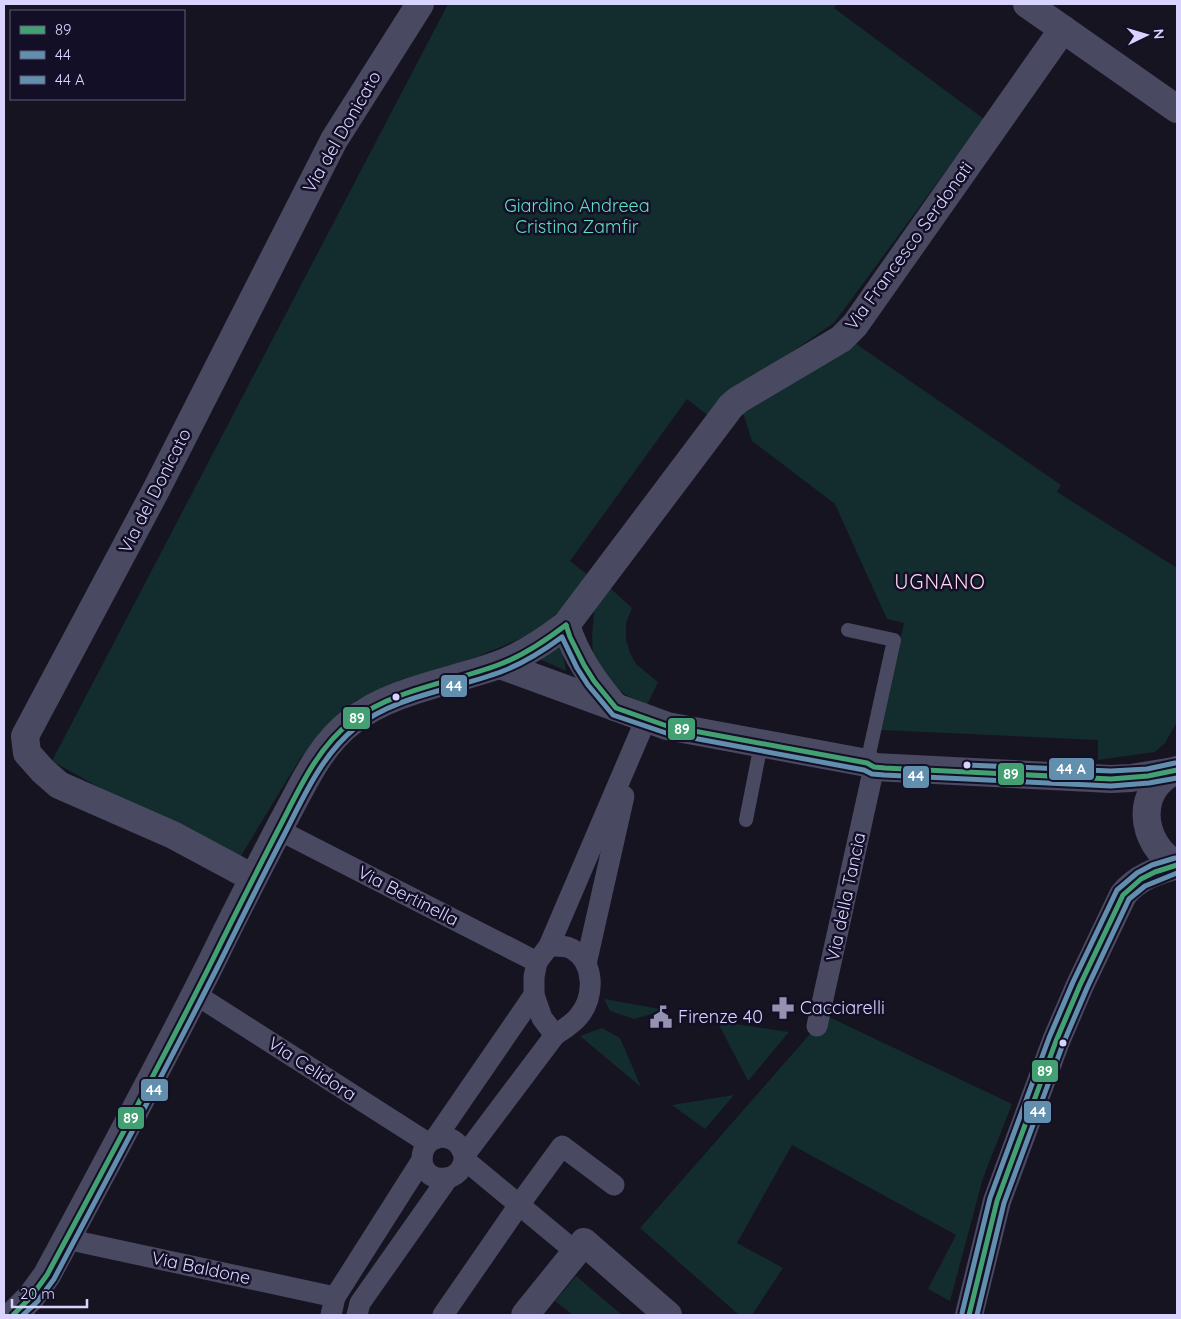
<svg xmlns="http://www.w3.org/2000/svg" width="1181" height="1319" font-family="Quicksand,sans-serif">
	<style>
		.green { fill: #132c2d }
		.lines { fill: none; stroke-linecap: round; stroke-linejoin: round }
		.service { stroke: #4a4962; stroke-width: 14 }
		.pedestrian { stroke: #4a4962; stroke-width: 21 }
		.minor { stroke: #4a4962; stroke-width: 28 }
		.tertiary { stroke: #4a4962; stroke-width: 28 }
		.bus-1-casing { stroke: #130f26; stroke-width: 9 }
		.bus-2-casing { stroke: #130f26; stroke-width: 9 }
		.bus-3-casing { stroke: #130f26; stroke-width: 9 }
		.bus-1 { stroke: #42a072; stroke-width: 5 }
		.bus-2 { stroke: #618fad; stroke-width: 5 }
		.bus-3 { stroke: #618fad; stroke-width: 5 }
		.bus-dot { fill: #d9d4ff; stroke: #130f26; stroke-width: 2 }
		.labels { text-anchor: middle; stroke-width: 5; stroke-linejoin: round; paint-order: stroke }
		.street-label { font-size: 18px; fill: #d9d4ff; stroke: #130f26 }
		.park-label { font-size: 18px; fill: #5fe0c0; stroke: #130f26 }
		.poi-label { font-size: 18px; fill: #d9d4ff; stroke: #130f26; text-anchor: start }
		.quarter-label { font-size: 20px; letter-spacing: 1px; fill: #ffd6f0; stroke: #130f26 }
		.line-badge { stroke: #130f26; stroke-width: 2 }
		.badge-label { font-size: 14px; text-anchor: middle; font-weight: bold; fill: #fff }
	</style>
	<rect width="100%" height="100%" fill="#161421"/>
	<g class="green">
		<path d="M448,4H837L834,8L984,119L834,323L727,396L710,417L687,399L570,561L588,575L559,612L545,624L524,637L474,658L356,700L301,757L236,864L52,761Z"/>
		<path d="M852,341L1061,485L1057,492L1177,568V722L1165,743L1155,752L1098,760V740L881,730L904,623L887,619L835,504L752,441L743,413Z"/>
		<path d="M609,587L632,608L626,623V639L630,653L636,664L658,682L647,705L628,696L615,688L593,657L592,637L594,611Z"/>
		<path d="M561,643L566,671L535,657Z"/>
		<path d="M604,999L666,1010L634,1019L610,1011Z"/>
		<path d="M829,1017L1012,1104L983,1178L950,1301L928,1289L956,1235L792,1145L737,1243L783,1268L752,1315H739L640,1228L817,1026Z"/>
		<path d="M717,1021L789,1032L748,1081Z"/>
		<path d="M602,1028L620,1038L641,1087L580,1036Z"/>
		<path d="M734,1095L705,1129L672,1105Z"/>
		<path d="M576,1276L622,1315H573L555,1301Z"/>
	</g>
	<g class="lines">
		<g class="service">
			<path d="M848,630L894,640L867,763"/>
			<path d="M746,820L761,744"/>
		</g>
		<g class="pedestrian">
			<path d="M279,830L537,962"/>
			<path d="M549,946C557,946 565,945 572,949C595,962 595,997 579,1016C573,1024 564,1029 555,1035L542,1018L534,995V977L537,962L549,946L646,719"/>
			<path d="M586,964L624,796"/>
			<path d="M195,994L428,1143"/>
			<path d="M817,1026L874,767"/>
			<path d="M435,1139L534,995"/>
			<path d="M464,1156C457,1128 421,1133 422,1160C424,1187 466,1183 464,1156L555,1035"/>
			<path d="M465,1160L576,1252"/>
			<path d="M66,1239L335,1297"/>
			<path d="M331,1315L335,1297L422,1160"/>
			<path d="M357,1315L360,1303L448,1178"/>
			<path d="M443,1315L519,1205L562,1146L614,1185"/>
		</g>
		<g class="minor">
			<path d="M1027,4L1177,109"/>
			<path d="M566,625C576,657 594,682 615,707"/>
			<path d="M500,665L667,726L867,763L874,767L1111,779L1131,778L1174,771"/>
			<path d="M253,878L173,835L59,785L43,771L27,753L25,736L156,490L334,140L420,4"/>
			<path d="M13,1315L31,1297L47,1275C103,1171 159,1067 212,961C235,914 259,867 283,821C303,785 319,746 352,721C392,690 451,682 498,665C523,656 545,641 566,625L731,406L738,400L841,339L855,325L1063,29"/>
			<path d="M525,1315L584,1242L668,1315"/>
			<path d="M969,1315L997,1201L1056,1041L1080,985L1123,895C1137,877 1157,871 1177,865"/>
		</g>
		<path class="tertiary" d="M1177,770C1134,788 1139,843 1177,865"/>
		<defs>
			<g id="bus-1">
				<path d="M566,625L570,637L584,665L594,681L616,708L667,726L867,763L874,767L885,768L1111,779L1148,776L1177,770"/>
				<path d="M13,1315L31,1297L47,1275C103,1171 159,1067 212,961C233,918 255,875 277,832C297,794 316,748 352,721C395,689 450,683 498,665C523,656 545,641 566,625"/>
				<path d="M969,1315L997,1201L1056,1041L1080,985L1123,895L1141,879L1155,872L1177,865"/>
			</g>
			<g id="bus-2">
				<path d="M23,1315L37,1302L54,1279C109,1175 165,1071 218,966C240,922 261,879 284,835C303,798 321,756 355,728C396,695 454,690 503,671C524,663 543,651 562,637L577,668L588,685L613,715L666,733L864,770L872,774L884,775L1111,786L1149,783L1177,778"/>
				<path d="M977,1315L1004,1203L1063,1044L1087,988L1129,899L1145,886L1177,873"/>
			</g>
			<g id="bus-3">
				<path d="M967,765L1111,771L1147,769L1175,763"/>
				<path d="M962,1313L990,1198L1049,1038L1073,982L1117,890L1137,873L1152,865L1175,858"/>
			</g>
		</defs>
		<use href="#bus-1" class="bus-1-casing"/>
		<use href="#bus-2" class="bus-2-casing"/>
		<use href="#bus-3" class="bus-3-casing"/>
		<use href="#bus-1" class="bus-1"/>
		<use href="#bus-2" class="bus-2"/>
		<use href="#bus-3" class="bus-3"/>
	</g>
	<defs>
		<symbol id="pharmacy-bare" viewBox="-9 -9 18 18"><path d="M-2-6h4v4h4v4h-4v4h-4v-4h-4v-4h4Z" fill="#9591b1" stroke="#130f26" stroke-width="2.5" paint-order="stroke"/></symbol>
		<symbol id="civic-bare" viewBox="-9 -9 18 18"><path d="M-.6-6.5H3V-4.5H.6V-3L4-1V1h2V6H-6V1h2V-1L-.6-3ZM-1.2 2.5V6h2.4V2.5Z" fill="#9591b1" stroke="#130f26" stroke-width="2.5" paint-order="stroke"/></symbol>
	</defs>
	<g fill-rule="evenodd">
		<use href="#pharmacy-bare" x="767" y="992" width="32" height="32"/>
		<use href="#civic-bare" x="645" y="1001" width="32" height="32"/>
	</g>
	<g class="bus-dot">
		<circle cx="396" cy="697" r="4.5"/>
		<circle cx="967" cy="765" r="4.5"/>
		<circle cx="1063" cy="1043" r="4.5"/>
	</g>
	<g class="labels">
		<g class="street-label">
			<text transform="translate(342 132) rotate(-60)" y="6">Via del Donicato</text>
			<text transform="translate(909 246) rotate(-54)" y="6">Via Francesco Serdonati</text>
			<text transform="translate(155 491) rotate(-63)" y="6">Via del Donicato</text>
			<text transform="translate(408 896) rotate(27)" y="6">Via Bertinella</text>
			<text transform="translate(846 897) rotate(-78)" y="6">Via della Tancia</text>
			<text transform="translate(312 1069) rotate(33)" y="6">Via Celidora</text>
			<text transform="translate(201 1268) rotate(12)" y="6">Via Baldone</text>
		</g>
		<g class="park-label">
			<text x="577" y="212">Giardino Andreea<tspan x="577" dy="21">Cristina Zamfir</tspan></text>
		</g>
		<g class="poi-label">
			<text x="800" y="1014">Cacciarelli</text>
			<text x="678" y="1023">Firenze 40</text>
		</g>
		<g class="quarter-label">
			<text x="940" y="589">UGNANO</text>
		</g>
	</g>
	<g class="line-badge">
		<rect x="440" y="674" width="28" height="24" rx="5" fill="#618fad"/>
		<rect x="342" y="706" width="29" height="24" rx="5" fill="#42a072"/>
		<rect x="667" y="717" width="29" height="24" rx="5" fill="#42a072"/>
		<rect x="1048" y="757" width="47" height="24" rx="5" fill="#618fad"/>
		<rect x="997" y="762" width="28" height="24" rx="5" fill="#42a072"/>
		<rect x="902" y="765" width="28" height="24" rx="5" fill="#618fad"/>
		<rect x="1031" y="1059" width="28" height="24" rx="5" fill="#42a072"/>
		<rect x="140" y="1078" width="29" height="24" rx="5" fill="#618fad"/>
		<rect x="1023" y="1100" width="29" height="24" rx="5" fill="#618fad"/>
		<rect x="117" y="1106" width="28" height="24" rx="5" fill="#42a072"/>
	</g>
	<g class="badge-label">
		<text x="454" y="691">44</text>
		<text x="357" y="723">89</text>
		<text x="682" y="734">89</text>
		<text x="1071" y="774">44 A</text>
		<text x="1011" y="779">89</text>
		<text x="916" y="781">44</text>
		<text x="1045" y="1076">89</text>
		<text x="154" y="1095">44</text>
		<text x="1038" y="1117">44</text>
		<text x="131" y="1123">89</text>
	</g>
	<rect width="1181" height="1319" fill="none" stroke="#d9d4ff" stroke-width="10"/>
	<rect x="10" y="10" width="175" height="90" fill="#130f26" stroke="#625e7d"/>
	<rect x="20" y="26" width="25" height="8" fill="#42a072" stroke="#625e7d"/>
	<text x="55" y="35" font-size="15" fill="#d9d4ff">89</text>
	<rect x="20" y="51" width="25" height="8" fill="#618fad" stroke="#625e7d"/>
	<text x="55" y="60" font-size="15" fill="#d9d4ff">44</text>
	<rect x="20" y="76" width="25" height="8" fill="#618fad" stroke="#625e7d"/>
	<text x="55" y="85" font-size="15" fill="#d9d4ff">44 A</text>
	<g transform="translate(1146 35) rotate(85)" stroke="#130f26" stroke-width="4" paint-order="stroke">
	<path d="M0-4L9 19L0 12L-9 19Z" fill="#d9d4ff"/>
	<text y="-8" font-size="14" font-weight="bold" text-anchor="middle" fill="#d9d4ff">N</text>
	</g>
	<path d="M12 1299v8h75v-8" fill="none" stroke="#d9d4ff" stroke-width="2.5"/>
	<text x="20" y="1299" font-size="15" fill="#d9d4ff" stroke="#130f26" stroke-width="4" paint-order="stroke">20 m</text>
</svg>
